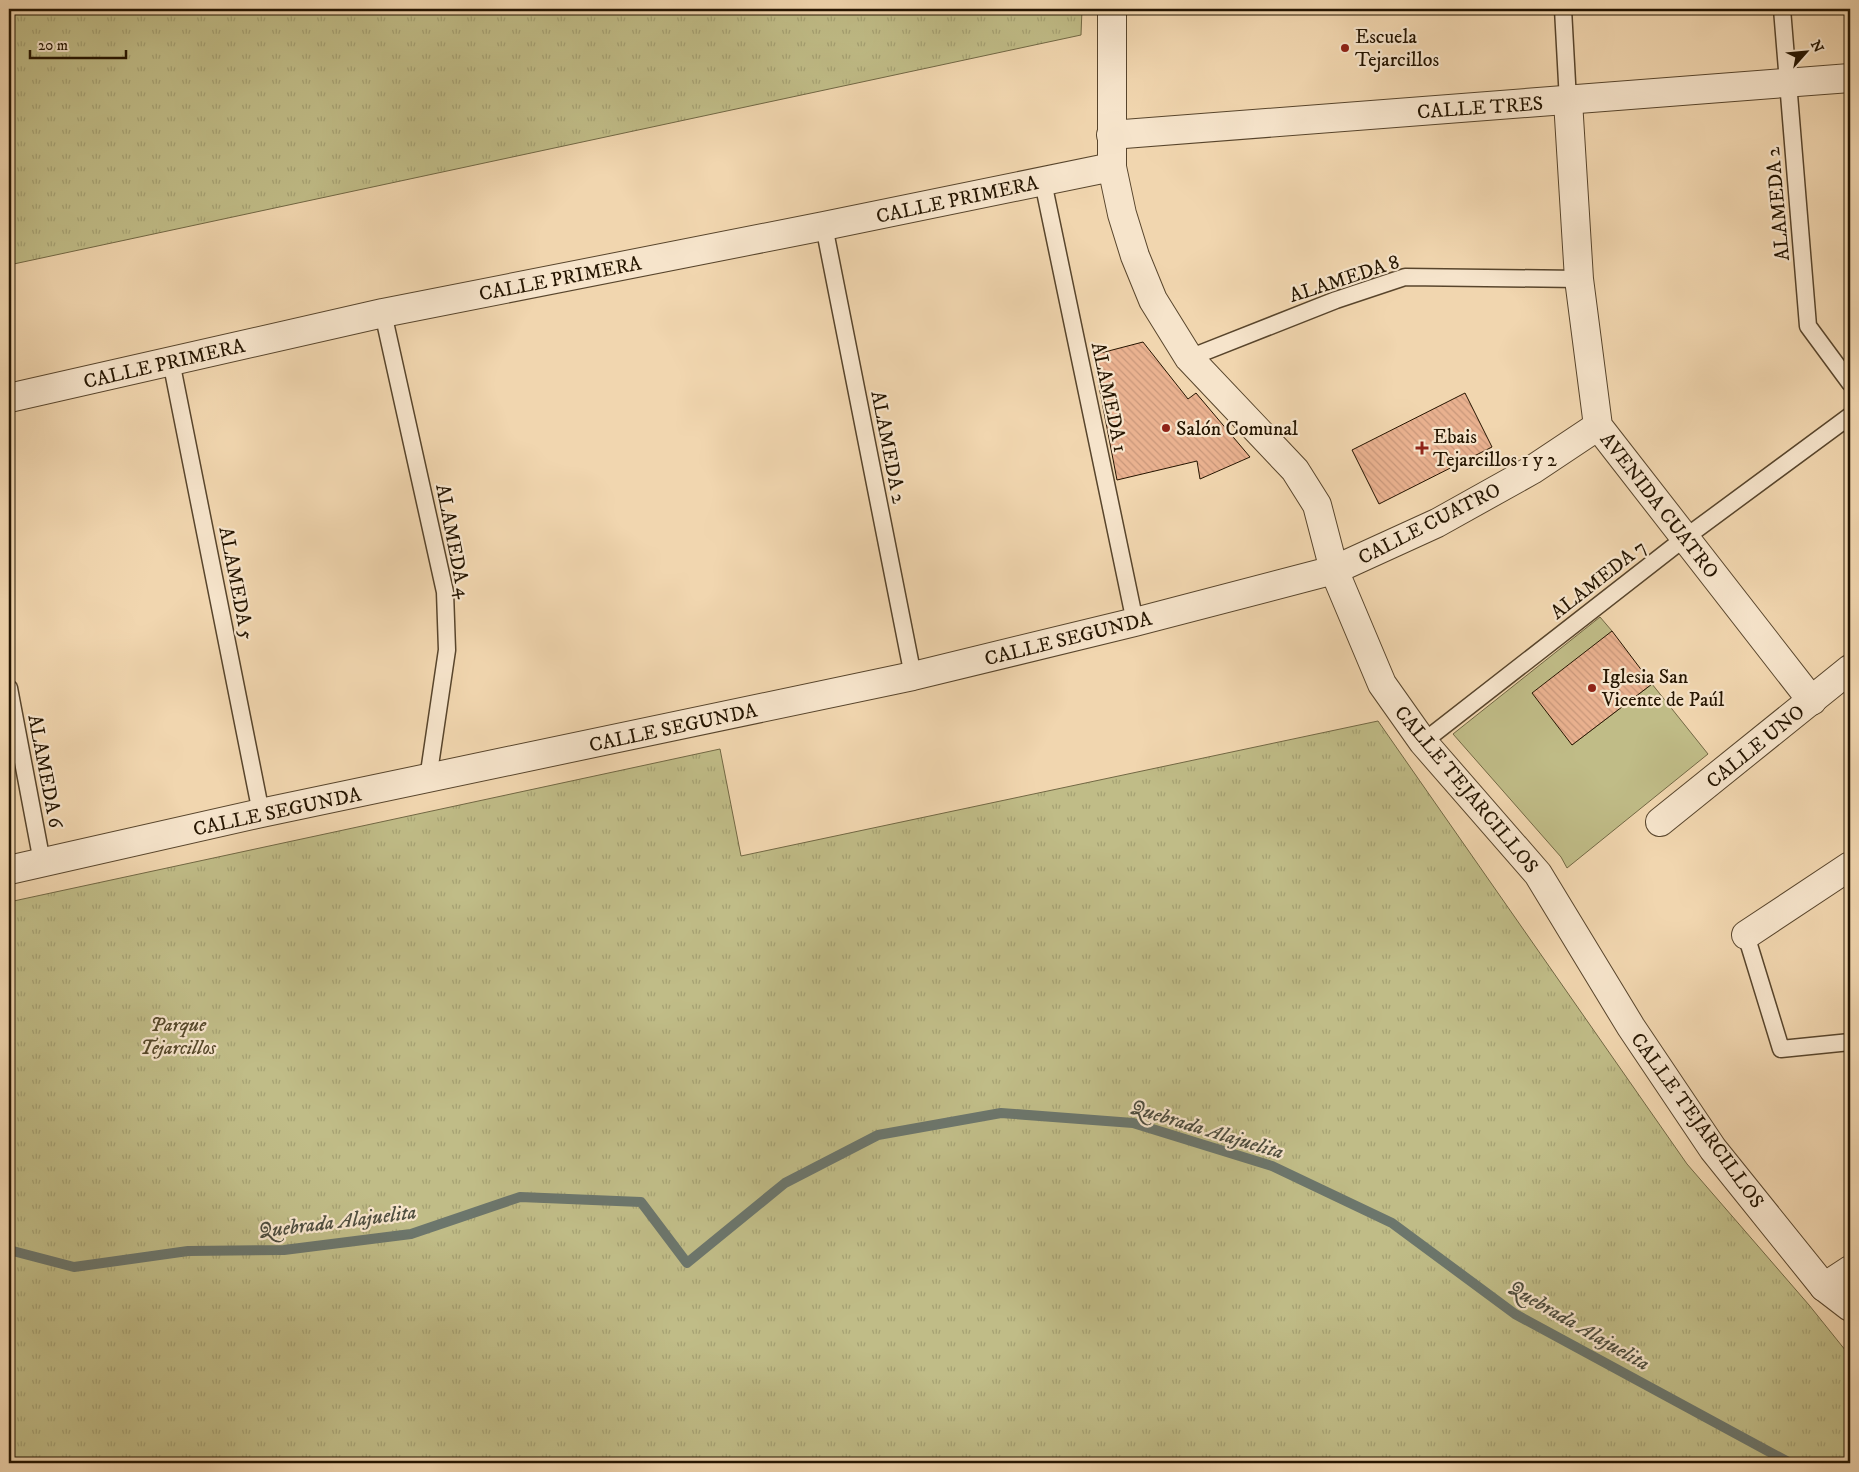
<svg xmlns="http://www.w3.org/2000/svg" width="1859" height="1472" font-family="'IM FELL DW Pica',serif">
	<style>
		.park { fill: url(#park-tufts); stroke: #726844 }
		.garden { fill: #c0bc87; stroke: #726844 }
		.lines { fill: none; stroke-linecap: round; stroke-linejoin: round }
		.stream { stroke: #6c766c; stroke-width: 10 }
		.building { fill: url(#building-back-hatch); stroke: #251501 }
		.service-casing { stroke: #58452c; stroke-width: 19 }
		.minor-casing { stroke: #58452c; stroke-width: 30 }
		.service { stroke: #f6e4cb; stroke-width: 16 }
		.minor { stroke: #f6e4cb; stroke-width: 28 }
		.poi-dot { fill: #8f2418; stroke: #f6e4cb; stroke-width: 2 }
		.labels { text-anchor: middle; stroke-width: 4.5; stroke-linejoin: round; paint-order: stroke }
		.poi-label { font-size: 20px; fill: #251501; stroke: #f6e4cb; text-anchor: start }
		.street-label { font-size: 20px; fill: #251501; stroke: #f6e4cb }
		.park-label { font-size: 20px; font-style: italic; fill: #544729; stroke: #f6e4cb }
		.water-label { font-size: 21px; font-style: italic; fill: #4f4e3f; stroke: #f6e4cb }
	</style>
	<defs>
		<pattern id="park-tufts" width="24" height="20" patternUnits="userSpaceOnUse" patternTransform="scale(1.25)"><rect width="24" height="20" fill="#c0bc87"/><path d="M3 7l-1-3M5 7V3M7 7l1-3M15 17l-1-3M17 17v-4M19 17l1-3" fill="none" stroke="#a5a173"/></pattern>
		<pattern id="building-back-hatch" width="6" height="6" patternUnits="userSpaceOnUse" patternTransform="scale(1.25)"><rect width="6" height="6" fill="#e9b18f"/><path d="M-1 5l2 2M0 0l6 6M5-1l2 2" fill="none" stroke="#c8977a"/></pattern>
	</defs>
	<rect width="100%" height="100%" fill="#f1d6af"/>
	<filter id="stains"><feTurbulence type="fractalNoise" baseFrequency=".004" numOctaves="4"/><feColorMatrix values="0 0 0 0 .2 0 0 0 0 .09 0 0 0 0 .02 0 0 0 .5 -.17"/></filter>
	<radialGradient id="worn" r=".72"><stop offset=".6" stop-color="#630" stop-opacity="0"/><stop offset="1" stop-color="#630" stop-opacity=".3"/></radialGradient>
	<g class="park">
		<path d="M9,9H1082L1081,35L9,265Z"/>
		<path d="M1378,721L1687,1164L1809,1305L1850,1356V1463H9V902L720,749L741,856Z"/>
	</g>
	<path class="garden" d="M1600,617L1612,631L1572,745L1652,684L1708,754L1567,868L1561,857L1453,734Z"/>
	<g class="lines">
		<path class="stream" d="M9,1250L74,1267L188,1251L284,1250L411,1234L520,1197L641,1202L687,1263L785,1183L878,1135L1001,1113L1133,1123L1272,1166L1392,1223L1515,1314L1790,1463"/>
	</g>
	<g class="building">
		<path d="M1143,342L1188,399L1196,393L1250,457L1200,479L1197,461L1117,480L1093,355Z"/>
		<path d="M1465,393L1492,447L1379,504L1352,450Z"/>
		<path d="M1612,631L1652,684L1572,745L1532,693Z"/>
	</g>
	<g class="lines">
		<defs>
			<g id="service">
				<path d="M1563,9L1568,101"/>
				<path d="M1782,9L1808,326L1850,383"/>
				<path d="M1043,182L1135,622"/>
				<path d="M824,226L913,676"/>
				<path d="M383,313L445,592L447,650L428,779"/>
				<path d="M1189,358L1336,300L1405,277L1579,279"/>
				<path d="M171,361L261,813"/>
				<path d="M9,688L42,862"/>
				<path d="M1423,742L1686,537L1850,416"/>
				<path d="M1746,935L1781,1049L1850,1042"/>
			</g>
			<g id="minor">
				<path d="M1112,9V167L1122,214L1135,256L1153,300L1189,358L1295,470L1317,505L1334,570L1382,684L1423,742L1538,874L1631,1027L1713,1149L1824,1287L1850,1307"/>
				<path d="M1568,101L1579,279L1598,426L1812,701"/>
				<path d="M1111,135L1850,78"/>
				<path d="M9,398L383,313L824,226L1112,167"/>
				<path d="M1660,822L1850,669"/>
				<path d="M9,870L261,813L913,676L1135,622L1334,570L1437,523L1532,470L1598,426"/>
				<path d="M1746,935L1850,866"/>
				<path d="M1824,1287L1850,1270"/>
			</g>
		</defs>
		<use href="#service" class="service-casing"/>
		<use href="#minor" class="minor-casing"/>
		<use href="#service" class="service"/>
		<use href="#minor" class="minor"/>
	</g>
	<g class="poi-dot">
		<circle cx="1345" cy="48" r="5"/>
		<circle cx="1166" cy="428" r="5"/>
		<path d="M1419.5 440.5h5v5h5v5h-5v5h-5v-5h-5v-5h5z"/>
		<circle cx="1592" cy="688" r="5"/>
	</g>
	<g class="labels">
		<g class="poi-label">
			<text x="1355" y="43">Escuela<tspan x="1355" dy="23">Tejarcillos</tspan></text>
			<text x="1176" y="435">Salón Comunal</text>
			<text x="1433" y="443">Ebais<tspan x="1433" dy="23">Tejarcillos 1 y 2</tspan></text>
			<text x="1602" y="683">Iglesia San<tspan x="1602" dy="23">Vicente de Paúl</tspan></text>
		</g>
		<g class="street-label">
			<text transform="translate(1480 107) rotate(-4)" y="7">CALLE TRES</text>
			<text transform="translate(957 199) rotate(-12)" y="7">CALLE PRIMERA</text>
			<text transform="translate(1777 204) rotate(-95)" y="7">ALAMEDA 2</text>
			<text transform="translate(560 278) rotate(-11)" y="7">CALLE PRIMERA</text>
			<text transform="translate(1344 278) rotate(-18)" y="7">ALAMEDA 8</text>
			<text transform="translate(164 363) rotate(-13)" y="7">CALLE PRIMERA</text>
			<text transform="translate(1110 397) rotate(78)" y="7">ALAMEDA 1</text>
			<text transform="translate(889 447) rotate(79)" y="7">ALAMEDA 2</text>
			<text transform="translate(1660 505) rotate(52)" y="7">AVENIDA CUATRO</text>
			<text transform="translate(1429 523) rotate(-27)" y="7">CALLE CUATRO</text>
			<text transform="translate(454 541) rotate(79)" y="7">ALAMEDA 4</text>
			<text transform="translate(1598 579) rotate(-38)" y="7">ALAMEDA 7</text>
			<text transform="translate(237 583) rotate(79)" y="7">ALAMEDA 5</text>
			<text transform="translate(1068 638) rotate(-14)" y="7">CALLE SEGUNDA</text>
			<text transform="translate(673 727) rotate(-12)" y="7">CALLE SEGUNDA</text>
			<text transform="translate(1755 746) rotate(-39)" y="7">CALLE UNO</text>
			<text transform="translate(46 771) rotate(79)" y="7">ALAMEDA 6</text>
			<text transform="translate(1467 789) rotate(50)" y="7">CALLE TEJARCILLOS</text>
			<text transform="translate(277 811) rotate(-12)" y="7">CALLE SEGUNDA</text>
			<text transform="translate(1698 1120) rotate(54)" y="7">CALLE TEJARCILLOS</text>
		</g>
		<g class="park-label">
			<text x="178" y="1031">Parque<tspan x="178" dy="23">Tejarcillos</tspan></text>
		</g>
		<g class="water-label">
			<text transform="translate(1207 1129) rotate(17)" y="7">Quebrada Alajuelita</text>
			<text transform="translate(337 1221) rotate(-7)" y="7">Quebrada Alajuelita</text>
			<text transform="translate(1579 1325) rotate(30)" y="7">Quebrada Alajuelita</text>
		</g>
	</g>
	<rect width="1859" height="1472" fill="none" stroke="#f1d6af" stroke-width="30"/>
	<rect x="10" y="10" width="1839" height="1452" fill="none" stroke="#251501" stroke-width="2.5"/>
	<rect x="15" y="15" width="1829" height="1442" fill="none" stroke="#251501"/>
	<g transform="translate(1806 52) rotate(63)" stroke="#f6e4cb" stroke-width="4" paint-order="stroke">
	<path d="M0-4L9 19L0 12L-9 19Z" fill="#251501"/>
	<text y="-8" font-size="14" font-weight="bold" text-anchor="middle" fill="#251501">N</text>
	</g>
	<path d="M30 50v8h96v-8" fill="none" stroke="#251501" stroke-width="2.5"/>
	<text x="38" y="50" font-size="15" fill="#251501" stroke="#f6e4cb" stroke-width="4" paint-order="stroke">20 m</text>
	<rect width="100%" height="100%" filter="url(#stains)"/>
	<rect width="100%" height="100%" fill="url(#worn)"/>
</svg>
